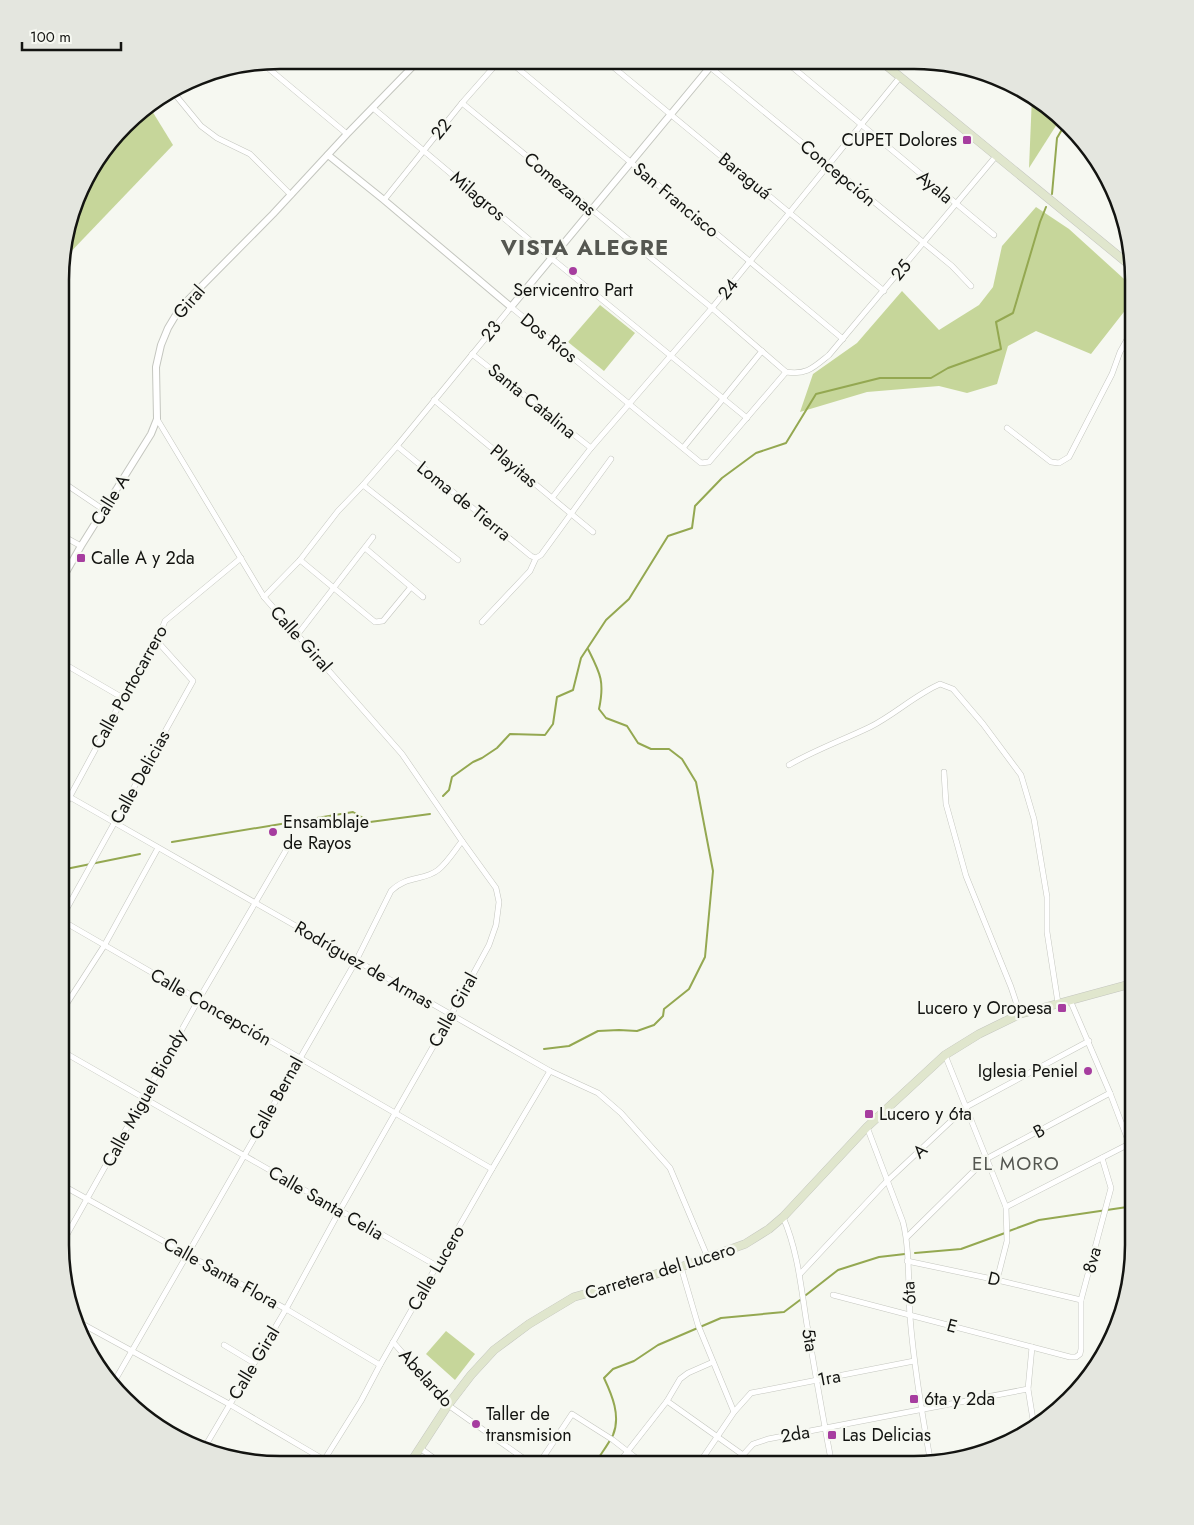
<svg xmlns="http://www.w3.org/2000/svg" width="1194" height="1525" font-family="Jost,sans-serif">
	<style>
		.green { fill: #c6d69a }
		.lines { fill: none; stroke-linecap: round; stroke-linejoin: round }
		.stream { stroke: #94a851; stroke-width: 2 }
		.minor-casing { stroke: #c4c6bf; stroke-width: 6 }
		.tertiary-casing { stroke: #c4c6bf; stroke-width: 8 }
		.secondary-casing { stroke: #c4c6bf; stroke-width: 9 }
		.minor { stroke: #fff; stroke-width: 5 }
		.tertiary { stroke: #fff; stroke-width: 6 }
		.secondary { stroke: #e0e6cd; stroke-width: 8 }
		.poi-dot { fill: #a63d9f; stroke: #f6f8f1; stroke-width: 2 }
		.labels { text-anchor: middle; stroke-width: 5; stroke-linejoin: round; paint-order: stroke }
		.street-label { font-size: 18px; fill: #131411; stroke: #f6f8f1 }
		.poi-label { font-size: 18px; fill: #131411; stroke: #f6f8f1; text-anchor: start }
		.neighbourhood-label { font-size: 19px; letter-spacing: 1px; fill: #555751; stroke: #f6f8f1 }
		.district-label { font-size: 22px; font-weight: bold; letter-spacing: 1px; fill: #555751; stroke: #f6f8f1 }
		.rim { fill: none; stroke: #131411; stroke-width: 2.5 }
	</style>
	<rect width="100%" height="100%" fill="#f6f8f1"/>
	<g class="green">
		<path d="M1032,96L1036,97L1059,121L1029,168Z"/>
		<path d="M149,106L173,145L62,261V251L89,170L135,114Z"/>
		<path d="M1036,207L1069,229L1134,288V299L1091,354L1036,331L1008,346L997,384L967,393L939,386L867,392L800,412L813,374L857,343L902,291L939,330L979,305L993,287L1002,246Z"/>
		<path d="M600,305L635,333L604,371L568,342Z"/>
		<path d="M446,1331L475,1354L455,1380L426,1354Z"/>
	</g>
	<g class="lines">
		<g class="stream">
			<path d="M1052,194L1057,138L1064,126"/>
			<path d="M443,796L449,790L452,777L473,762L482,758L497,748L510,734L545,735L553,724L557,697L573,690L581,658L606,620L629,599L668,536L692,528L695,506L722,478L756,453L786,443L816,394L880,378H931L948,368L1001,349L996,322L1013,313L1040,222L1046,207"/>
			<path d="M172,842L353,812L370,822L430,814"/>
			<path d="M61,870L140,854"/>
			<path d="M544,1049L569,1046L598,1031L619,1030L637,1031L654,1025L663,1016L664,1009L689,989L705,957L713,871L696,782L682,759L669,749H651L638,743L627,726L606,718L599,709C605,681 600,673 588,649"/>
			<path d="M1009,1231L1039,1220L1134,1206"/>
			<path d="M915,1253L961,1249L1005,1233"/>
			<path d="M806,1295L838,1270L879,1257L905,1254"/>
			<path d="M594,1465C600,1455 608,1445 613,1435C621,1416 612,1395 604,1378L613,1369L634,1361L658,1345L721,1318L784,1312L800,1300"/>
		</g>
		<defs>
			<g id="minor">
				<path d="M509,61L843,339"/>
				<path d="M606,61L884,291"/>
				<path d="M785,61L994,235"/>
				<path d="M262,63L347,134"/>
				<path d="M710,67L952,266L971,286"/>
				<path d="M173,92L201,126L217,138L250,154L291,195"/>
				<path d="M462,103L712,308L786,372C807,375 813,368 829,355L996,156"/>
				<path d="M373,108L551,258L747,418"/>
				<path d="M384,200L462,103L499,61"/>
				<path d="M472,354L591,448"/>
				<path d="M434,400L593,532"/>
				<path d="M157,419L264,597L402,754L462,841L496,888L499,902L496,925L489,945L451,1015L340,1210L286,1309L203,1450"/>
				<path d="M1007,428L1051,462L1059,463L1069,457L1112,374L1120,352L1134,327"/>
				<path d="M397,446L531,556L536,558L541,555L611,459"/>
				<path d="M683,448L762,351"/>
				<path d="M61,481L104,510"/>
				<path d="M363,485L458,560"/>
				<path d="M552,498L591,448L712,308L900,77"/>
				<path d="M61,535L81,546"/>
				<path d="M365,548L423,597"/>
				<path d="M300,560L375,622L383,621L411,587"/>
				<path d="M264,597L300,560L338,511L363,485L397,446L511,307L701,463L709,462L786,372"/>
				<path d="M482,622L530,571L536,558"/>
				<path d="M298,634L373,537"/>
				<path d="M61,662L123,698"/>
				<path d="M789,765C815,750 843,740 870,727C894,715 915,695 940,684L953,689L983,724L1021,775L1034,819L1047,897V932L1058,1003"/>
				<path d="M944,772L946,804L966,876L1011,987L1020,1014"/>
				<path d="M61,792L550,1071L598,1093L621,1113L670,1168L708,1258"/>
				<path d="M61,813L123,698L157,641L165,621L241,558"/>
				<path d="M61,919L193,681L157,641"/>
				<path d="M61,920L492,1169"/>
				<path d="M1070,1000L1110,1093L1134,1156"/>
				<path d="M60,1014L104,946L158,848"/>
				<path d="M60,1050L437,1266"/>
				<path d="M945,1055L1006,1207L1007,1241L997,1280"/>
				<path d="M867,1127L903,1222C910,1250 908,1287 910,1317C914,1366 922,1415 931,1464"/>
				<path d="M60,1184L286,1309L380,1365"/>
				<path d="M1006,1207L1129,1144"/>
				<path d="M783,1217C798,1251 801,1288 807,1325C815,1371 823,1418 832,1465"/>
				<path d="M907,1237L986,1159L1110,1093"/>
				<path d="M60,1247L199,999L289,845"/>
				<path d="M907,1261L997,1280L1081,1300"/>
				<path d="M681,1267L698,1325L734,1412"/>
				<path d="M800,1274L886,1182L966,1107L1089,1041"/>
				<path d="M833,1295L1070,1357H1076L1080,1354L1081,1349V1300L1111,1188L1102,1158"/>
				<path d="M75,1320L229,1404L333,1465"/>
				<path d="M393,1342L448,1405L533,1465"/>
				<path d="M224,1345L254,1363"/>
				<path d="M1032,1347L1028,1389L1034,1426"/>
				<path d="M114,1382L356,961L391,891C407,875 424,881 438,870C447,863 455,850 462,841"/>
				<path d="M667,1401L743,1455L749,1465"/>
				<path d="M420,1448L443,1465"/>
				<path d="M743,1455L753,1444L768,1439L1028,1389"/>
				<path d="M321,1465L361,1401L380,1365L492,1169L550,1071"/>
				<path d="M538,1465L572,1414L613,1440L645,1465"/>
				<path d="M617,1465L667,1401L680,1379L688,1373L713,1362"/>
				<path d="M698,1465L734,1412L751,1393L914,1361"/>
				<path d="M903,1465L931,1459"/>
			</g>
			<g id="tertiary">
				<path d="M704,61L710,67"/>
				<path d="M328,155L384,200L511,307L715,61"/>
				<path d="M61,581L81,546L151,434L157,419L156,367L161,345L168,328L180,308L273,214L347,134L419,60"/>
			</g>
			<g id="secondary">
				<path d="M882,62L1132,267"/>
				<path d="M409,1465L448,1405L471,1375L494,1350L529,1324L574,1297L681,1267L745,1244L769,1229L783,1217L867,1127L945,1055L979,1034L1020,1014L1134,983"/>
			</g>
		</defs>
		<use href="#minor" class="minor-casing"/>
		<use href="#tertiary" class="tertiary-casing"/>
		<use href="#secondary" class="secondary-casing"/>
		<use href="#minor" class="minor"/>
		<use href="#tertiary" class="tertiary"/>
		<use href="#secondary" class="secondary"/>
	</g>
	<g class="poi-dot">
		<rect x="962" y="135" width="10" height="10" rx="2.5"/>
		<circle cx="573" cy="271" r="5"/>
		<rect x="76" y="553" width="10" height="10" rx="2.5"/>
		<circle cx="273" cy="832" r="5"/>
		<rect x="1057" y="1003" width="10" height="10" rx="2.5"/>
		<circle cx="1088" cy="1071" r="5"/>
		<rect x="864" y="1109" width="10" height="10" rx="2.5"/>
		<rect x="909" y="1394" width="10" height="10" rx="2.5"/>
		<circle cx="476" cy="1424" r="5"/>
		<rect x="827" y="1430" width="10" height="10" rx="2.5"/>
	</g>
	<g class="labels">
		<g class="street-label">
			<text transform="translate(441 129) rotate(-51)" y="6">22</text>
			<text transform="translate(838 173) rotate(40)" y="6">Concepción</text>
			<text transform="translate(745 176) rotate(39)" y="6">Baraguá</text>
			<text transform="translate(560 184) rotate(40)" y="6">Comezanas</text>
			<text transform="translate(935 187) rotate(40)" y="6">Ayala</text>
			<text transform="translate(478 196) rotate(40)" y="6">Milagros</text>
			<text transform="translate(676 200) rotate(40)" y="6">San Francisco</text>
			<text transform="translate(901 270) rotate(-51)" y="6">25</text>
			<text transform="translate(728 289) rotate(-51)" y="6">24</text>
			<text transform="translate(189 302) rotate(-49)" y="6">Giral</text>
			<text transform="translate(491 331) rotate(-51)" y="6">23</text>
			<text transform="translate(549 338) rotate(39)" y="6">Dos Ríos</text>
			<text transform="translate(532 401) rotate(39)" y="6">Santa Catalina</text>
			<text transform="translate(514 466) rotate(40)" y="6">Playitas</text>
			<text transform="translate(110 500) rotate(-58)" y="6">Calle A</text>
			<text transform="translate(464 501) rotate(39)" y="6">Loma de Tierra</text>
			<text transform="translate(301 639) rotate(48)" y="6">Calle Giral</text>
			<text transform="translate(129 687) rotate(-61)" y="6">Calle Portocarrero</text>
			<text transform="translate(140 777) rotate(-61)" y="6">Calle Delicias</text>
			<text transform="translate(364 965) rotate(30)" y="6">Rodríguez de Armas</text>
			<text transform="translate(211 1007) rotate(30)" y="6">Calle Concepción</text>
			<text transform="translate(453 1010) rotate(-61)" y="6">Calle Giral</text>
			<text transform="translate(144 1098) rotate(-61)" y="6">Calle Miguel Biondy</text>
			<text transform="translate(276 1098) rotate(-61)" y="6">Calle Bernal</text>
			<text transform="translate(1039 1131) rotate(-28)" y="6">B</text>
			<text transform="translate(920 1151) rotate(-43)" y="6">A</text>
			<text transform="translate(326 1203) rotate(30)" y="6">Calle Santa Celia</text>
			<text transform="translate(1092 1260) rotate(-75)" y="6">8va</text>
			<text transform="translate(436 1268) rotate(-60)" y="6">Calle Lucero</text>
			<text transform="translate(660 1271) rotate(-17)" y="6">Carretera del Lucero</text>
			<text transform="translate(221 1273) rotate(29)" y="6">Calle Santa Flora</text>
			<text transform="translate(994 1279) rotate(13)" y="6">D</text>
			<text transform="translate(909 1293) rotate(-94)" y="6">6ta</text>
			<text transform="translate(952 1326) rotate(15)" y="6">E</text>
			<text transform="translate(810 1340) rotate(80)" y="6">5ta</text>
			<text transform="translate(254 1363) rotate(-59)" y="6">Calle Giral</text>
			<text transform="translate(426 1378) rotate(48)" y="6">Abelardo</text>
			<text transform="translate(829 1378) rotate(-11)" y="6">1ra</text>
			<text transform="translate(795 1434) rotate(-10)" y="6">2da</text>
		</g>
		<g class="poi-label">
			<text x="957" y="146" text-anchor="end">CUPET Dolores</text>
			<text x="573" y="296" text-anchor="middle">Servicentro Part</text>
			<text x="91" y="564">Calle A y 2da</text>
			<text x="283" y="828">Ensamblaje<tspan x="283" dy="21">de Rayos</tspan></text>
			<text x="1052" y="1014" text-anchor="end">Lucero y Oropesa</text>
			<text x="1078" y="1077" text-anchor="end">Iglesia Peniel</text>
			<text x="879" y="1120">Lucero y 6ta</text>
			<text x="924" y="1405">6ta y 2da</text>
			<text x="486" y="1420">Taller de<tspan x="486" dy="21">transmision</tspan></text>
			<text x="842" y="1441">Las Delicias</text>
		</g>
		<g class="neighbourhood-label">
			<text x="1016" y="1170">EL MORO</text>
		</g>
		<g class="district-label">
			<text x="585" y="255">VISTA ALEGRE</text>
		</g>
	</g>
	<path d="M0 0H1194V1525H0ZM280 69H914A211 211 0 0 1 1125 280V1245A211 211 0 0 1 914 1456H280A211 211 0 0 1 69 1245V280A211 211 0 0 1 280 69Z" fill="#e4e6df" fill-rule="evenodd"/>
	<path class="rim" d="M280 69H914A211 211 0 0 1 1125 280V1245A211 211 0 0 1 914 1456H280A211 211 0 0 1 69 1245V280A211 211 0 0 1 280 69Z"/>
	<path d="M22 42v8h99v-8" fill="none" stroke="#131411" stroke-width="2.5"/>
	<text x="30" y="42" font-size="15" fill="#131411" stroke="#f6f8f1" stroke-width="4" paint-order="stroke">100 m</text>
</svg>
